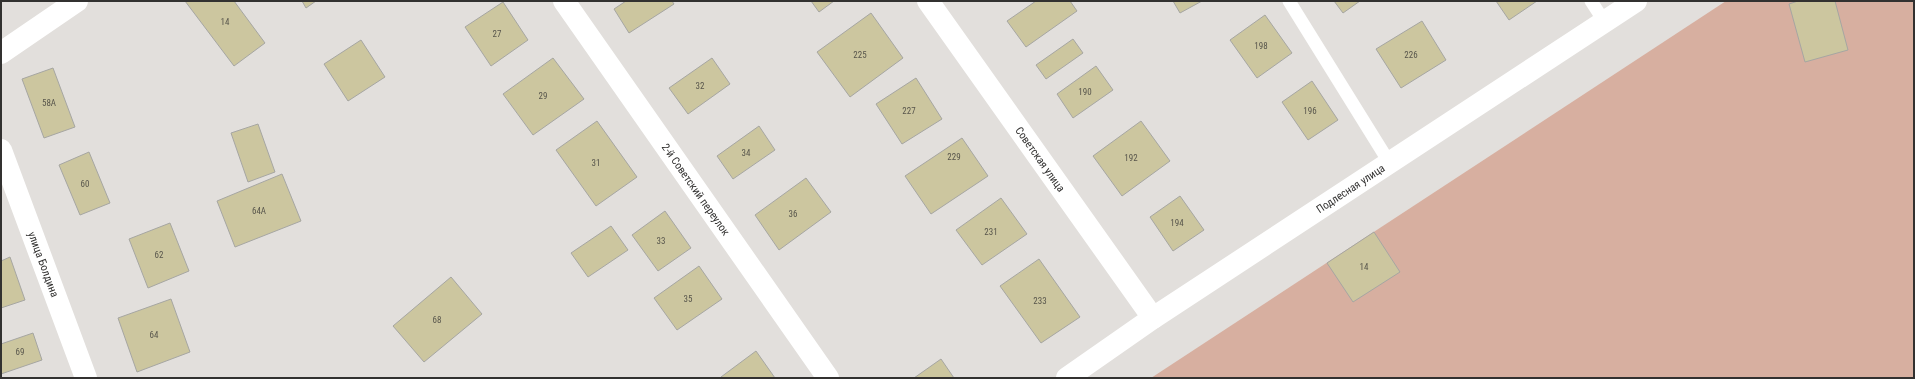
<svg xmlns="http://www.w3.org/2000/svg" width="1915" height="379" font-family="'Roboto Condensed',sans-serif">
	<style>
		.green { fill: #d7afa0 }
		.building { fill: #ccc69f; stroke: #a6a6a2 }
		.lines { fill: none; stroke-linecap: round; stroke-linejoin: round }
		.service { stroke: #fff; stroke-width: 13 }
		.minor { stroke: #fff; stroke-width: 22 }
		.labels { text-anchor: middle; stroke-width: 4; stroke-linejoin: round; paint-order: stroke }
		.number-label { font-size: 9px; fill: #58564c }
		.street-label { font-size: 11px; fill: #323130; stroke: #efede9 }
	</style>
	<rect width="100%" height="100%" fill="#e2dfdc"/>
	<path class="green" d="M1726,1H1914V378H1151Z"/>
	<g class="building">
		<path d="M185,1H234L265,43L234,66Z"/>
		<path d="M302,1H316L306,8Z"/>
		<path d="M626,1H672L674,4L629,33L614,9Z"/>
		<path d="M811,1H834L819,12Z"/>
		<path d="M1036,1H1070L1077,11L1026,47L1007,21Z"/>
		<path d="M1173,1H1202L1180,13Z"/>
		<path d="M1334,1H1360L1343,13Z"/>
		<path d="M1496,1H1537L1509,20Z"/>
		<path d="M1798,1H1835L1848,50L1805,62L1789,4Z"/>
		<path d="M503,2L528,40L491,66L465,27Z"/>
		<path d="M871,13L903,58L850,97L817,52Z"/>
		<path d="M1265,15L1292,53L1257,78L1230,40Z"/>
		<path d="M1422,21L1446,60L1401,88L1376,49Z"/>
		<path d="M1073,39L1083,53L1046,79L1036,65Z"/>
		<path d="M361,40L385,77L348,101L324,64Z"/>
		<path d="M553,58L584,99L533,135L503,94Z"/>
		<path d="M712,58L730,84L688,114L669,88Z"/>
		<path d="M1096,66L1113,90L1073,118L1057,94Z"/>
		<path d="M53,68L75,127L44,138L22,79Z"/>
		<path d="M916,78L942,119L902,144L876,104Z"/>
		<path d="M1312,81L1338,120L1308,140L1282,102Z"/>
		<path d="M597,121L637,177L596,206L556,150Z"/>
		<path d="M1141,121L1170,161L1122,196L1093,156Z"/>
		<path d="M258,124L275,172L248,182L231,133Z"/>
		<path d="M759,126L775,150L733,179L717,156Z"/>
		<path d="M962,138L988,176L931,214L905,176Z"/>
		<path d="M89,152L110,203L80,215L59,165Z"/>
		<path d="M282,174L301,221L235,247L217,201Z"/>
		<path d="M806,178L831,212L779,250L755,215Z"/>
		<path d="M1180,196L1204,230L1173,251L1150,217Z"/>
		<path d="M1001,198L1027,234L982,265L956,230Z"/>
		<path d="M665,211L691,248L658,271L632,235Z"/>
		<path d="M170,223L189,271L148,288L129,239Z"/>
		<path d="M611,226L628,250L588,277L571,253Z"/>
		<path d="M1374,232L1400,272L1353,302L1327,263Z"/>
		<path d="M10,257L25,300L1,308V261Z"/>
		<path d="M1039,259L1080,317L1041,343L1000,286Z"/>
		<path d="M699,266L722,299L677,330L654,298Z"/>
		<path d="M451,277L482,314L424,362L393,326Z"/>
		<path d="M171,299L190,352L137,372L118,318Z"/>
		<path d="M33,333L42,360L1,374V344Z"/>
		<path d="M756,351L775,378H722L721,377Z"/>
		<path d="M941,359L954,378H914Z"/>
	</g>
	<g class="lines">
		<g class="service">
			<path d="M1289,1L1389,162"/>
			<path d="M1591,1L1604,21"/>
		</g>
		<g class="minor">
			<path id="s1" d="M564,1L828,378"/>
			<path id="s2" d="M928,1L1153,318"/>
			<path d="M1,53L77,1"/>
			<path id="s3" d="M1,150L86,378"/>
			<path id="s4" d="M1067,378L1153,318L1636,1"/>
		</g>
	</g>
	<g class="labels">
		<g class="number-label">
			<text x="225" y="25">14</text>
			<text x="497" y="37">27</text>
			<text x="1261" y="49">198</text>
			<text x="860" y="58">225</text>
			<text x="1411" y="58">226</text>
			<text x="700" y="89">32</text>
			<text x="1085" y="95">190</text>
			<text x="543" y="99">29</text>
			<text x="49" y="106">58А</text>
			<text x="909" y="114">227</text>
			<text x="1310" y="114">196</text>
			<text x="746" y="156">34</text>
			<text x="954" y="160">229</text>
			<text x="1131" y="161">192</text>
			<text x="596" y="166">31</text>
			<text x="85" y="187">60</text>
			<text x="259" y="214">64А</text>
			<text x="793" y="217">36</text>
			<text x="1177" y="226">194</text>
			<text x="991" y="235">231</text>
			<text x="661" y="244">33</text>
			<text x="159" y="258">62</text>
			<text x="1364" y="270">14</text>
			<text x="688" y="302">35</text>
			<text x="1040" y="304">233</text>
			<text x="437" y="323">68</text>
			<text x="154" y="338">64</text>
			<text x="20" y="355">69</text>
		</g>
		<g class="street-label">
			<text dy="4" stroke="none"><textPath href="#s2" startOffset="194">Советская улица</textPath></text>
			<text dy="4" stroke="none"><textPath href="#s4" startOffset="341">Подлесная улица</textPath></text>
			<text dy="4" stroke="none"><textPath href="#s1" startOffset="230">2-й Советский переулок</textPath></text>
			<text dy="4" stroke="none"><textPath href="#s3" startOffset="122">улица Болдина</textPath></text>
		</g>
	</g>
	<rect width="1915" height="379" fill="none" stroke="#323130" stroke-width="4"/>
</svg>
